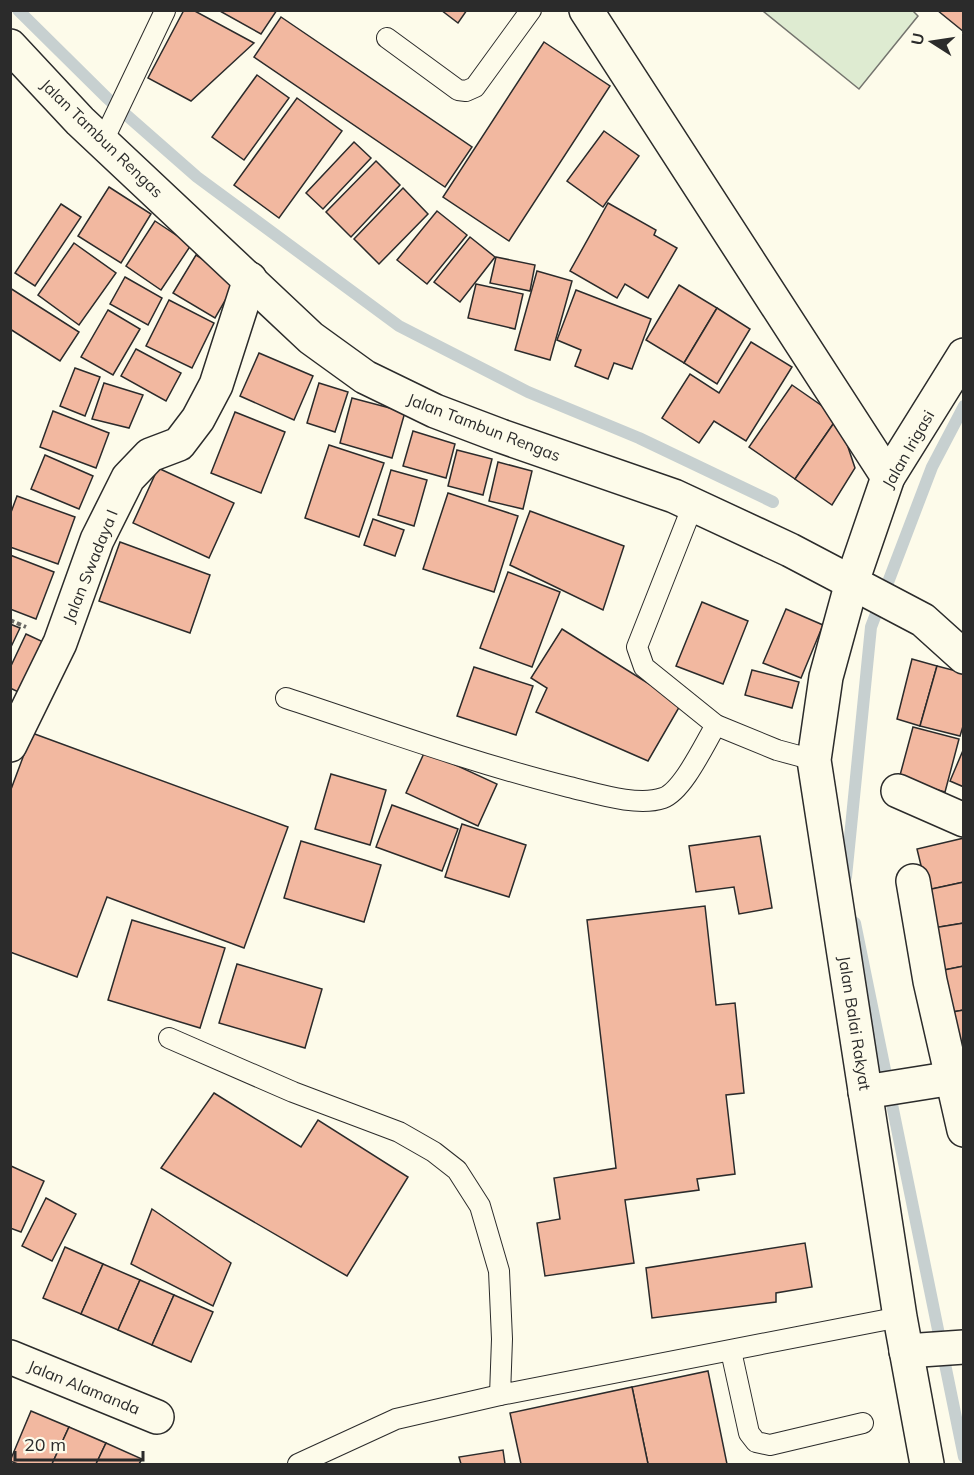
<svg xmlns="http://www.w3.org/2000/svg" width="974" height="1475" font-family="Mulish,sans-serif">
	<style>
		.green { fill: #deebd1; stroke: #74746e; stroke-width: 1.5 }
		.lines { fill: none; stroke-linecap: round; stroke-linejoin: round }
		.stream { stroke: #c7d0d0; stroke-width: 12 }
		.building { fill: #f2b8a0; stroke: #2b2b2b; stroke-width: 1.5 }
		.lane-casing { stroke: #2b2b2b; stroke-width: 22 }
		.street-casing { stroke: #2b2b2b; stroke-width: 36 }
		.secondary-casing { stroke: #2b2b2b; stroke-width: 36 }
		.path { stroke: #6a6964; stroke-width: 4; stroke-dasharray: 4.5 3; stroke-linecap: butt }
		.lane { stroke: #fdfbea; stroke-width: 20 }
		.street { stroke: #fdfbea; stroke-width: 33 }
		.secondary { stroke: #fdfbea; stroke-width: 33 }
		.labels { text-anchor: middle; stroke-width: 4.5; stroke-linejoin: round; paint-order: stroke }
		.street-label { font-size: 16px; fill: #2b2b2b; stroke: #fdfbea }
	</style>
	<rect width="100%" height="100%" fill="#fdfbea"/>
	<path class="green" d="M912,10L918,16L859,89L763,11Z"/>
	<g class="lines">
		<g class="stream">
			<path d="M18,10L107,98L197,177L399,326L528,392L639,438L773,502"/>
			<path d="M846,877L871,627L932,467L964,406"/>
			<path d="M855,923L964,1457"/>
		</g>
	</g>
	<g class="building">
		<path d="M184,10H193L254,43L191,101L148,78Z"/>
		<path d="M218,10H277L261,34Z"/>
		<path d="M441,10H467L458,23Z"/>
		<path d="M937,10H964V32Z"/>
		<path d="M281,17L472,147L445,187L254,57Z"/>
		<path d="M544,42L610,86L509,241L443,197Z"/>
		<path d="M257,75L289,98L244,160L212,137Z"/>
		<path d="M297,98L342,131L279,218L234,185Z"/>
		<path d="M604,131L639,156L603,207L567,181Z"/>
		<path d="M354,142L371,158L323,209L306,193Z"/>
		<path d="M376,161L400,185L351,237L326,212Z"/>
		<path d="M109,187L151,214L121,263L78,236Z"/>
		<path d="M403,188L428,214L379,264L354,239Z"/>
		<path d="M608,203L656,230L654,235L677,248L648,298L625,284L617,298L570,271Z"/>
		<path d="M61,204L81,217L35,286L15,273Z"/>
		<path d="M437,211L467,235L427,284L397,260Z"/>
		<path d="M155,221L191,245L161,290L126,266Z"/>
		<path d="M470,237L495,257L460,302L434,282Z"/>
		<path d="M74,243L116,273L79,325L38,295Z"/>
		<path d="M196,255L237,280L215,318L173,293Z"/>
		<path d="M496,257L535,265L530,291L490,283Z"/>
		<path d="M537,271L572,281L550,360L515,350Z"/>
		<path d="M125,277L162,298L148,325L110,304Z"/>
		<path d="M476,284L523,294L515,329L468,318Z"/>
		<path d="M679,285L717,308L684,363L646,340Z"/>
		<path d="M10,288L79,332L60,361L10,329Z"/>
		<path d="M576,290L651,319L632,369L614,363L608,379L575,366L581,350L557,340Z"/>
		<path d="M169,300L214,323L192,368L146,346Z"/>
		<path d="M717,308L750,329L717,384L684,363Z"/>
		<path d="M108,310L140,329L113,375L81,357Z"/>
		<path d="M751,342L792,367L746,441L714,421L699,443L662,418L690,374L719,393Z"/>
		<path d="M136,349L181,373L166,401L121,376Z"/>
		<path d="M259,353L313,376L294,420L240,396Z"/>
		<path d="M75,368L100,377L85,416L60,406Z"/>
		<path d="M104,383L143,395L129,428L92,419Z"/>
		<path d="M319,383L348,392L335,432L307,423Z"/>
		<path d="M792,385L838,417L795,479L749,447Z"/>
		<path d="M352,398L405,412L392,458L340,443Z"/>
		<path d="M53,411L109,433L96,468L40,447Z"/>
		<path d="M235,412L285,432L261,493L211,473Z"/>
		<path d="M838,417L855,468L832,505L795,479Z"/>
		<path d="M413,431L455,444L446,478L403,466Z"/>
		<path d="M329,445L384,463L359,537L305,518Z"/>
		<path d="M457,450L492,459L483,495L448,486Z"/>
		<path d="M45,455L93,476L79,509L31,489Z"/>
		<path d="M498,462L532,471L523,509L489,501Z"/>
		<path d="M158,468L234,503L209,558L133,523Z"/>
		<path d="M391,470L427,480L414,526L378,515Z"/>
		<path d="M448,493L518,516L494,592L423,569Z"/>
		<path d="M17,496L75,517L58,564L10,547V515Z"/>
		<path d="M530,511L624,546L603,610L510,565Z"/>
		<path d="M373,519L404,530L395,556L364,545Z"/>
		<path d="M120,542L210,575L190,633L99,601Z"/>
		<path d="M10,555L54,572L36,619L10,609Z"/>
		<path d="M508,572L560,592L532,667L480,648Z"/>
		<path d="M702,602L748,621L723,684L676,666Z"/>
		<path d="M786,609L823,625L801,678L763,663Z"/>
		<path d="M10,624L20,628L10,649Z"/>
		<path d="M562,629L681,704L648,761L536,712L547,688L531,678Z"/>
		<path d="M26,634L52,646L29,697L10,688V668Z"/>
		<path d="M912,659L937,666L920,726L897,719Z"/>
		<path d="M937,666L964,673V723L960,736L920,726Z"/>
		<path d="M474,667L533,686L516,735L457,716Z"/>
		<path d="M752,670L799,682L792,708L745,695Z"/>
		<path d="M913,727L959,739L945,792L899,779Z"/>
		<path d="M32,733L288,827L244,948L107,897L77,977L10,952V792Z"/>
		<path d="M964,748V787L950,781Z"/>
		<path d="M425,751L497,784L478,826L406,793Z"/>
		<path d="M331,774L386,790L370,845L315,829Z"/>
		<path d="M392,805L458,829L442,871L376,847Z"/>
		<path d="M462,824L526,845L509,897L445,877Z"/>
		<path d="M760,836L772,908L739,914L734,887L696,892L689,846Z"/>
		<path d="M964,838V882L927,890L917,849Z"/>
		<path d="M301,841L381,865L364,922L284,898Z"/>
		<path d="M964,882V923L933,928L927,890Z"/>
		<path d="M705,906L716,1005L735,1003L744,1093L726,1095L735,1174L697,1179L699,1190L625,1200L634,1263L545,1276L537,1223L560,1219L554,1178L616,1168L587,920Z"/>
		<path d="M132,920L225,948L200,1028L108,1000Z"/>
		<path d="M964,923V966L944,970L933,928Z"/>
		<path d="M237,964L322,989L305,1048L219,1023Z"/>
		<path d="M964,966V1010L952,1012L944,970Z"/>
		<path d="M964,1010V1059L952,1012Z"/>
		<path d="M214,1093L301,1147L318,1120L408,1177L347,1276L161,1168Z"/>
		<path d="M11,1166L44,1181L21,1232L10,1228Z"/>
		<path d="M46,1198L76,1214L52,1261L22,1246Z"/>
		<path d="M152,1209L231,1263L213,1306L131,1264Z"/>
		<path d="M805,1243L812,1287L776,1293V1302L652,1318L646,1268Z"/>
		<path d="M65,1247L103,1264L81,1314L43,1298Z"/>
		<path d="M103,1264L140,1280L118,1330L81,1314Z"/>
		<path d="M140,1280L174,1295L152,1345L118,1330Z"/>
		<path d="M174,1295L213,1312L191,1362L152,1345Z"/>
		<path d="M708,1371L727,1464H648L632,1387Z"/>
		<path d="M632,1387L648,1464H521L510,1413Z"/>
		<path d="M31,1411L69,1427L52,1464H18L10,1461Z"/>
		<path d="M69,1427L106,1443L96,1464H52Z"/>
		<path d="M106,1443L142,1459L139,1464H96Z"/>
		<path d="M503,1450L505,1464H461L459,1457Z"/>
	</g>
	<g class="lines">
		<defs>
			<g id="lane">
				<path d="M387,38L458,90L466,91L475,87L531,10"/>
				<path d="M103,141L165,11"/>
				<path d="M693,505L637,647L644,667L716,725L777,750L814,760"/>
				<path d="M286,698C380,729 473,763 569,787C595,793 637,807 663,798C683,791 705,743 716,725"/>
				<path d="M169,1038L293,1092L399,1132L434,1152L457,1170L480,1206L499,1271L502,1339L500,1395L900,1317"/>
				<path d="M731,1351L749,1433L756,1442L770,1445L863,1423"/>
				<path d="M298,1464L396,1419L500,1395"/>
			</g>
			<g id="street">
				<path d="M586,10L888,477"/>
				<path d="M10,745L60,643L97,540L128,478L150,455L179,444L198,419L216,385L250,279"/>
				<path d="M898,791L964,820"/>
				<path d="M913,881L930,981L964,1130"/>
				<path d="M865,1092L953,1078"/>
				<path d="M906,1351L964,1347"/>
				<path d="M10,1357L157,1417"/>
			</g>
			<g id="secondary">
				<path d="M10,46L80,121L311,338L365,377L435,411L501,436L674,496L790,550L923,620L964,657"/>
				<path d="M927,1464L900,1317L814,760L826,677L852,582L888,477L964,355"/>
			</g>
		</defs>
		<use href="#lane" class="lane-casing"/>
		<use href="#street" class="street-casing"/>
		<use href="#secondary" class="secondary-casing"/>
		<path class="path" d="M10,620L26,627"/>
		<use href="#lane" class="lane"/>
		<use href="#street" class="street"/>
		<use href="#secondary" class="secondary"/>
	</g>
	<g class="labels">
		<g class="street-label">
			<text transform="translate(102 138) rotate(44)" y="6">Jalan Tambun Rengas</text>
			<text transform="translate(484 427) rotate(21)" y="6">Jalan Tambun Rengas</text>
			<text transform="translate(908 449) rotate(-60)" y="6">Jalan Irigasi</text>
			<text transform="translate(90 566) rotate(-68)" y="6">Jalan Swadaya I</text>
			<text transform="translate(855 1023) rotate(81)" y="6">Jalan Balai Rakyat</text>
			<text transform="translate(84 1387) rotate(22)" y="6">Jalan Alamanda</text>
		</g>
	</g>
	<rect width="974" height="1475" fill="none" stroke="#2b2b2b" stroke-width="24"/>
	<g transform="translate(932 42) rotate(282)" stroke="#fdfbea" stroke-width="4.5" paint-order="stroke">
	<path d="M0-4.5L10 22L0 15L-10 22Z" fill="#2b2b2b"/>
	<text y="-9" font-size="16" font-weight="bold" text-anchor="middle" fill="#2b2b2b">U</text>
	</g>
	<path d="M15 1451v9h128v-9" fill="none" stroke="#2b2b2b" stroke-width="3"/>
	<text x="24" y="1451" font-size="18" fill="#2b2b2b" stroke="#fdfbea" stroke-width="4.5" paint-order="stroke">20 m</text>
</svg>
